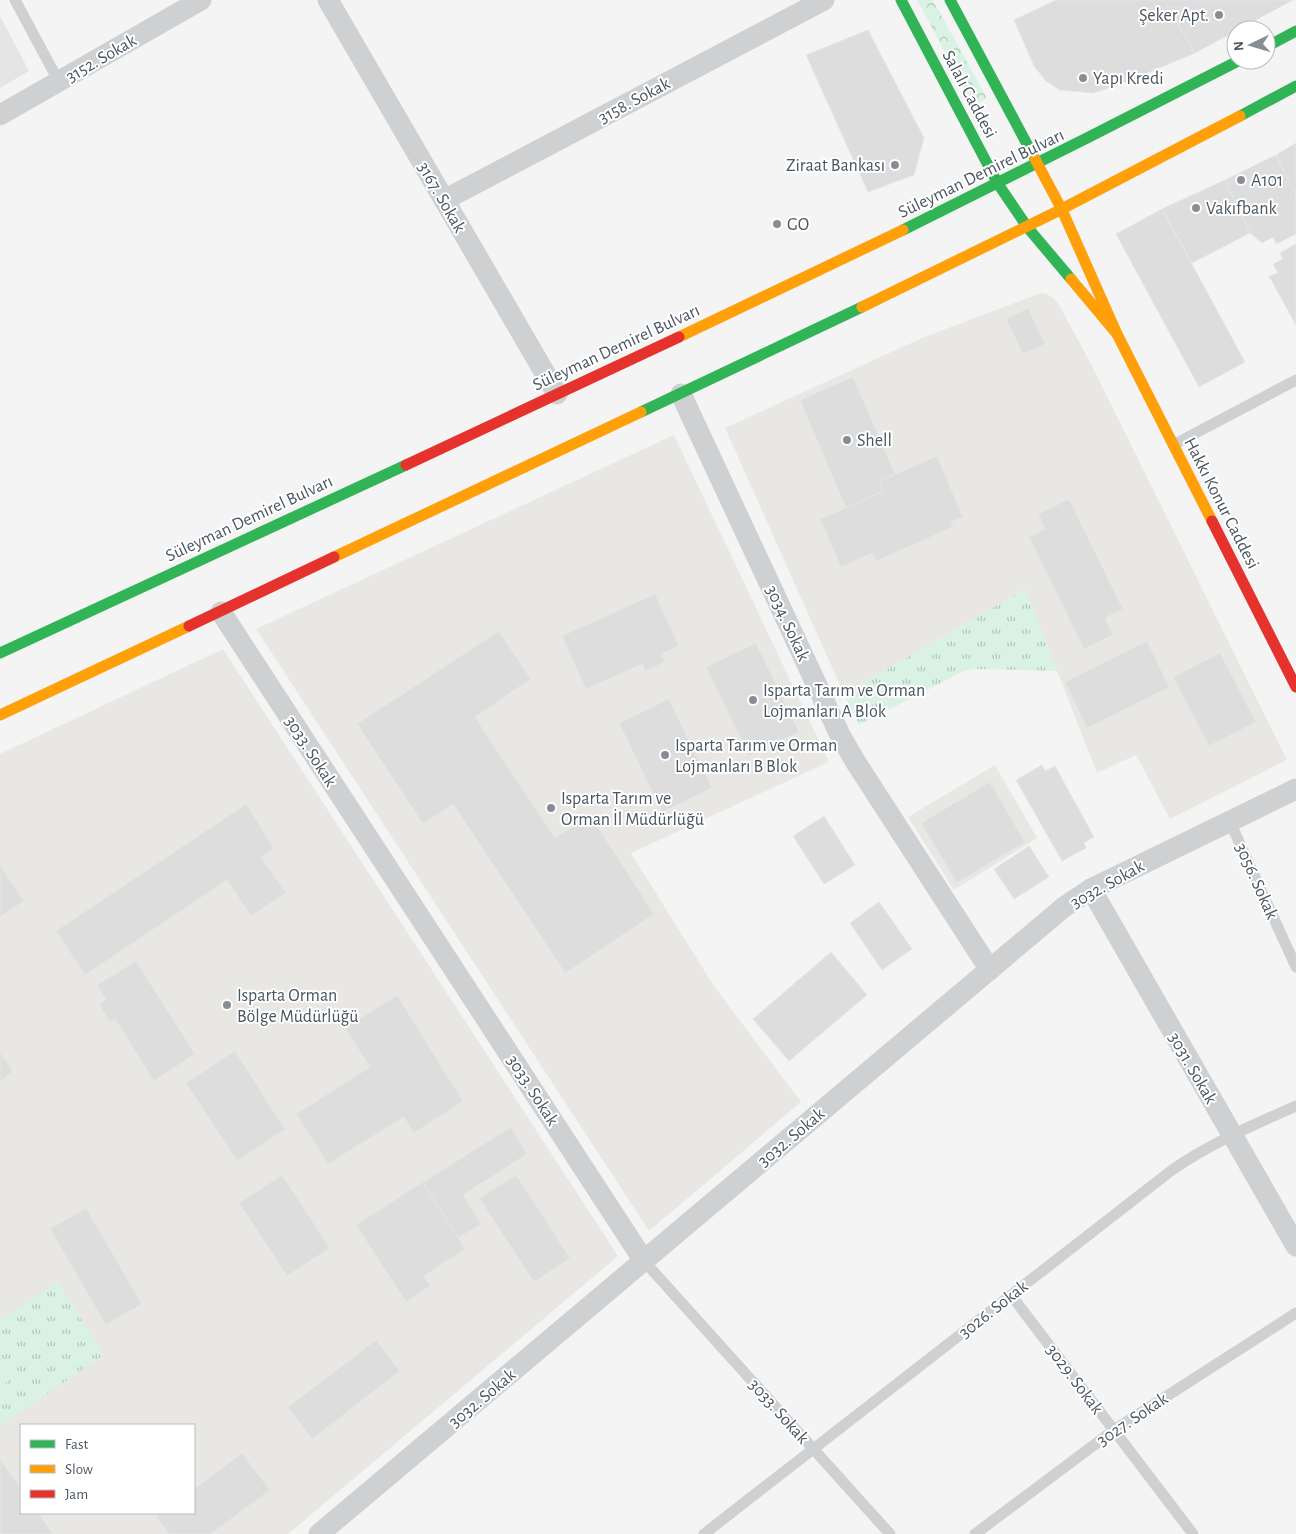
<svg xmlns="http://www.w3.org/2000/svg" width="1296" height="1534" font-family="'Alegreya Sans',sans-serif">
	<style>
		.commercial { fill: #e8e7e3; fill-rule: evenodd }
		.education { fill: #e6e5e6 }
		.grass { fill: url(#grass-tufts) }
		.forest { fill: url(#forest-crowns) }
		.pitch { fill: #d9f2e3 }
		.building { fill: #ddddde; stroke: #e5e6e7 }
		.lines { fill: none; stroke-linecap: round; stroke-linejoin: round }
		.lane { stroke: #ced0d2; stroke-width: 11 }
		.street { stroke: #ced0d2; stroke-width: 21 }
		.fast { stroke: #30b455; stroke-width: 11 }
		.slow { stroke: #ff9f0a; stroke-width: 11 }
		.jam { stroke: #e5322d; stroke-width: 11 }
		.poi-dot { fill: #868d94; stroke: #fff; stroke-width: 2 }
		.labels { text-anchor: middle; stroke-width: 4; stroke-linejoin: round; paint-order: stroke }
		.poi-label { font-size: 18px; fill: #4a5661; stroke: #fff; text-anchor: start }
		.street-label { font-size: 18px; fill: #4a5661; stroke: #fff }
	</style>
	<defs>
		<pattern id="grass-tufts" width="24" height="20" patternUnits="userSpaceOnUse" patternTransform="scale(1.25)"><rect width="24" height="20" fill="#d9f2e3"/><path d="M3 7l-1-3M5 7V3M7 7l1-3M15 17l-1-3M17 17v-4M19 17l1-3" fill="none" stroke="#b2c7bb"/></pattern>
		<pattern id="forest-crowns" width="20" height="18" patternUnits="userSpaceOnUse" patternTransform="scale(1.25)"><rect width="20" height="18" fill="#d9f2e3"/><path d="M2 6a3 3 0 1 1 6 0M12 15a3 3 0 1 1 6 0" fill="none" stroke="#b2c7bb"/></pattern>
	</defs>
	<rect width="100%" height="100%" fill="#f4f4f4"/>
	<g class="commercial">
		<path d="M1041,293L1047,294L1052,297L1058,303L1092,366L1287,760L1170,819L1136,755L1097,773L1025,589L844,694L725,428L922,338Z"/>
		<path d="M674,435L829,762L631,853L714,986L801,1102L649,1231L256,629Z"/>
		<path d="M223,649L618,1256L288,1534H0V754ZM21,1425H194V1513H21Z"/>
		<path d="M995,765L1037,838L954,890L908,817Z"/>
	</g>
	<path class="education" d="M0,16L29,71L0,88Z"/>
	<g class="grass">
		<path d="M1025,589L1058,671L973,669L962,672L859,725L844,694Z"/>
		<path d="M58,1282L104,1355L0,1426V1386L13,1378L0,1356V1320Z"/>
	</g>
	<path class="forest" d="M917,0H933L987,98L974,106Z"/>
	<path class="pitch" d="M0,1356L13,1378L0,1386Z"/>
	<g class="building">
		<path d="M1056,0H1164L1195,53L1116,86L1093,93L1060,90L1046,81L1034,66L1014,20Z"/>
		<path d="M1164,0H1293L1195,53Z"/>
		<path d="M868,30L924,138L914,175L868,192L806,55Z"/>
		<path d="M1296,143V195L1276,155Z"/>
		<path d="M1276,155L1296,195V234L1276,244L1273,237L1262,243L1250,233L1225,180Z"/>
		<path d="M1225,180L1250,233L1192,263L1162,209Z"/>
		<path d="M1162,209L1245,362L1199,387L1116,234Z"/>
		<path d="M1296,244V325L1269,276L1278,273L1273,264L1283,259L1280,253Z"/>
		<path d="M1028,308L1045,344L1023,354L1006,319Z"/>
		<path d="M853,377L895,474L880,481L884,491L846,508L800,400Z"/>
		<path d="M937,456L963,517L951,522L953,527L876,561L872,553L841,567L820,519L884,491L880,481Z"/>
		<path d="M1069,499L1123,609L1105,618L1113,635L1084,649L1029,537L1045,529L1038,514Z"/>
		<path d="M655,594L679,646L661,654L665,662L645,671L642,664L586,689L562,636Z"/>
		<path d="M499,631L531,679L475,717L555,838L590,815L654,914L565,973L453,804L423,824L357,724Z"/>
		<path d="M1147,641L1169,687L1087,728L1065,682Z"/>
		<path d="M756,643L799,732L749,756L706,667Z"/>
		<path d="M1220,653L1256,722L1209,746L1173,677Z"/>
		<path d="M669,699L712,788L662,812L619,723Z"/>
		<path d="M1042,765L1045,771L1055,766L1094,837L1084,843L1086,848L1062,861L1016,780Z"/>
		<path d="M990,782L1025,842L957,883L921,823Z"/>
		<path d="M246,804L274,848L261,857L286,893L251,916L227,880L85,975L56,931Z"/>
		<path d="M824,816L855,865L824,884L793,836Z"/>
		<path d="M1029,846L1049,877L1014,899L994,869Z"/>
		<path d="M0,865L24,901L0,917Z"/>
		<path d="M879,902L912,949L882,970L850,923Z"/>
		<path d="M831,952L867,995L789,1061L753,1019Z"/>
		<path d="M136,961L195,1054L154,1081L115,1019L110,1022L99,1005L106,1000L97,985Z"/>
		<path d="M397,995L463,1101L414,1133L404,1117L328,1164L296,1114L370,1067L345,1028Z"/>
		<path d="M235,1051L285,1129L237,1161L186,1083Z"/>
		<path d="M0,1052L13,1071L0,1081Z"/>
		<path d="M511,1127L527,1154L463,1195L481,1224L458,1238L423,1182Z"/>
		<path d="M282,1175L330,1248L287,1276L239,1203Z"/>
		<path d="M516,1175L570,1258L534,1282L479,1198Z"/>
		<path d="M423,1182L465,1249L424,1276L430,1286L406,1302L356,1225Z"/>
		<path d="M86,1208L142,1304L106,1325L50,1229Z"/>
		<path d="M376,1340L400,1371L312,1439L288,1407Z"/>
		<path d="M242,1453L270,1490L211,1534H169L156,1517L162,1513H194V1489Z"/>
		<path d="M0,1459L21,1489V1513H38L53,1534H0Z"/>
	</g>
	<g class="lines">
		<g class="lane">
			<path d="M15,0L59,82"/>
			<path d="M1173,445L1296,380"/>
			<path d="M1230,822L1296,967"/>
			<path d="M644,1261L890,1534"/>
			<path d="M1011,1295L1193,1534"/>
			<path d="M704,1534L1172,1170C1211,1143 1253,1125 1296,1106"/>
			<path d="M975,1534L1114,1430L1296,1313"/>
		</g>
		<g class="street">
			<path d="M328,0L557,394"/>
			<path d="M0,115L201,0"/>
			<path d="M444,200L824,0"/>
			<path d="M681,394L840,735L855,761L990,970"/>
			<path d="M221,612L644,1261"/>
			<path d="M1091,889L1296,1246"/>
			<path d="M319,1534L1064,907L1091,889L1296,789"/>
		</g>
		<g class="fast">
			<path d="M901,0L998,184L1028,228L1071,279"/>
			<path d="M950,0L1035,159"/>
			<path d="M1266,47L1296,31"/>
			<path d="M1240,116L1296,86"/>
			<path d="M903,230L1087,138L1240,60"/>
			<path d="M641,412L862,307"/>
			<path d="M0,653L406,465"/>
		</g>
		<g class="slow">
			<path d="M1035,159L1062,210L1117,334L1071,279"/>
			<path d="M862,307L1056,212L1240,116"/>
			<path d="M1117,334L1212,521"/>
			<path d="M679,337L903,230"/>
			<path d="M334,557L641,412"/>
			<path d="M0,715L189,626"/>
		</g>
		<g class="jam">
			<path d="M406,465L679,337"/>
			<path d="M1212,521L1296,687"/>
			<path d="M189,626L334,557"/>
		</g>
	</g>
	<g class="poi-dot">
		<circle cx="1219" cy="15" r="5"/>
		<circle cx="1083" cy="78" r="5"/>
		<circle cx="895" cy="165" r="5"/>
		<circle cx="1241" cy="180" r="5"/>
		<circle cx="1196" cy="208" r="5"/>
		<circle cx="777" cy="224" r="5"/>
		<circle cx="847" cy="440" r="5"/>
		<circle cx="753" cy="700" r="5"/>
		<circle cx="665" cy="755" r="5"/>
		<circle cx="551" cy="808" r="5"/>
		<circle cx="227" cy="1005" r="5"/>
	</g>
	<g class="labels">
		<g class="poi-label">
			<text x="1209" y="21" text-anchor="end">Şeker Apt.</text>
			<text x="1093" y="84">Yapı Kredi</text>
			<text x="885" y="171" text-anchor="end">Ziraat Bankası</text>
			<text x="1251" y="186">A101</text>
			<text x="1206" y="214">Vakıfbank</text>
			<text x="787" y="230">GO</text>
			<text x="857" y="446">Shell</text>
			<text x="763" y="696">Isparta Tarım ve Orman<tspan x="763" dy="21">Lojmanları A Blok</tspan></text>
			<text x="675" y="751">Isparta Tarım ve Orman<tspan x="675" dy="21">Lojmanları B Blok</tspan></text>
			<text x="561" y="804">Isparta Tarım ve<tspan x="561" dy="21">Orman İl Müdürlüğü</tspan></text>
			<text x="237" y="1001">Isparta Orman<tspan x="237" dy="21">Bölge Müdürlüğü</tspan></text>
		</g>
		<g class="street-label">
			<text transform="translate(101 58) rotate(-30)" y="6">3152. Sokak</text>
			<text transform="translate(970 94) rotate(62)" y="6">Salalı Caddesi</text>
			<text transform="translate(634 100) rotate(-28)" y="6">3158. Sokak</text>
			<text transform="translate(981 173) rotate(-26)" y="6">Süleyman Demirel Bulvarı</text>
			<text transform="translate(442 197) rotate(60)" y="6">3167. Sokak</text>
			<text transform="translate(616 347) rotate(-25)" y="6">Süleyman Demirel Bulvarı</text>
			<text transform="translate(1222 503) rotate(63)" y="6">Hakkı Konur Caddesi</text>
			<text transform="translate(249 518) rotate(-25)" y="6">Süleyman Demirel Bulvarı</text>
			<text transform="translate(788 623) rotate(65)" y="6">3034. Sokak</text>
			<text transform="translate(311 751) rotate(57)" y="6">3033. Sokak</text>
			<text transform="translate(1257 881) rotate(66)" y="6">3056. Sokak</text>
			<text transform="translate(1107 884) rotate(-29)" y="6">3032. Sokak</text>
			<text transform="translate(1193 1068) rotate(60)" y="6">3031. Sokak</text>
			<text transform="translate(533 1090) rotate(57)" y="6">3033. Sokak</text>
			<text transform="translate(791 1137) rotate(-40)" y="6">3032. Sokak</text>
			<text transform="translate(993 1309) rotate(-38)" y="6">3026. Sokak</text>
			<text transform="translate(1075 1379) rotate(53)" y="6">3029. Sokak</text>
			<text transform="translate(482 1398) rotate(-40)" y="6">3032. Sokak</text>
			<text transform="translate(779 1411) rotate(48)" y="6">3033. Sokak</text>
			<text transform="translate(1132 1419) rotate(-34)" y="6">3027. Sokak</text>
		</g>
	</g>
	<rect x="20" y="1424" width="175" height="90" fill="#ffffff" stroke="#b7bbc0"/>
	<rect x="30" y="1440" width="25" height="8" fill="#30b455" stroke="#b7bbc0"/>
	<text x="65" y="1449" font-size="15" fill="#4a5661">Fast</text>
	<rect x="30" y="1465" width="25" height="8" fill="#ff9f0a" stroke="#b7bbc0"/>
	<text x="65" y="1474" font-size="15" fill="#4a5661">Slow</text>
	<rect x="30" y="1490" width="25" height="8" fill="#e5322d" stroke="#b7bbc0"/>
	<text x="65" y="1499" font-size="15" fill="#4a5661">Jam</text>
	<g transform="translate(1251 45) rotate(265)"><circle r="24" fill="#ffffff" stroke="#b7bbc0"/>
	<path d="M0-4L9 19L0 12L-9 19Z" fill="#868d94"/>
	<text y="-8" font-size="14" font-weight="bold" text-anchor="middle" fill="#4a5661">N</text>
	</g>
</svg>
